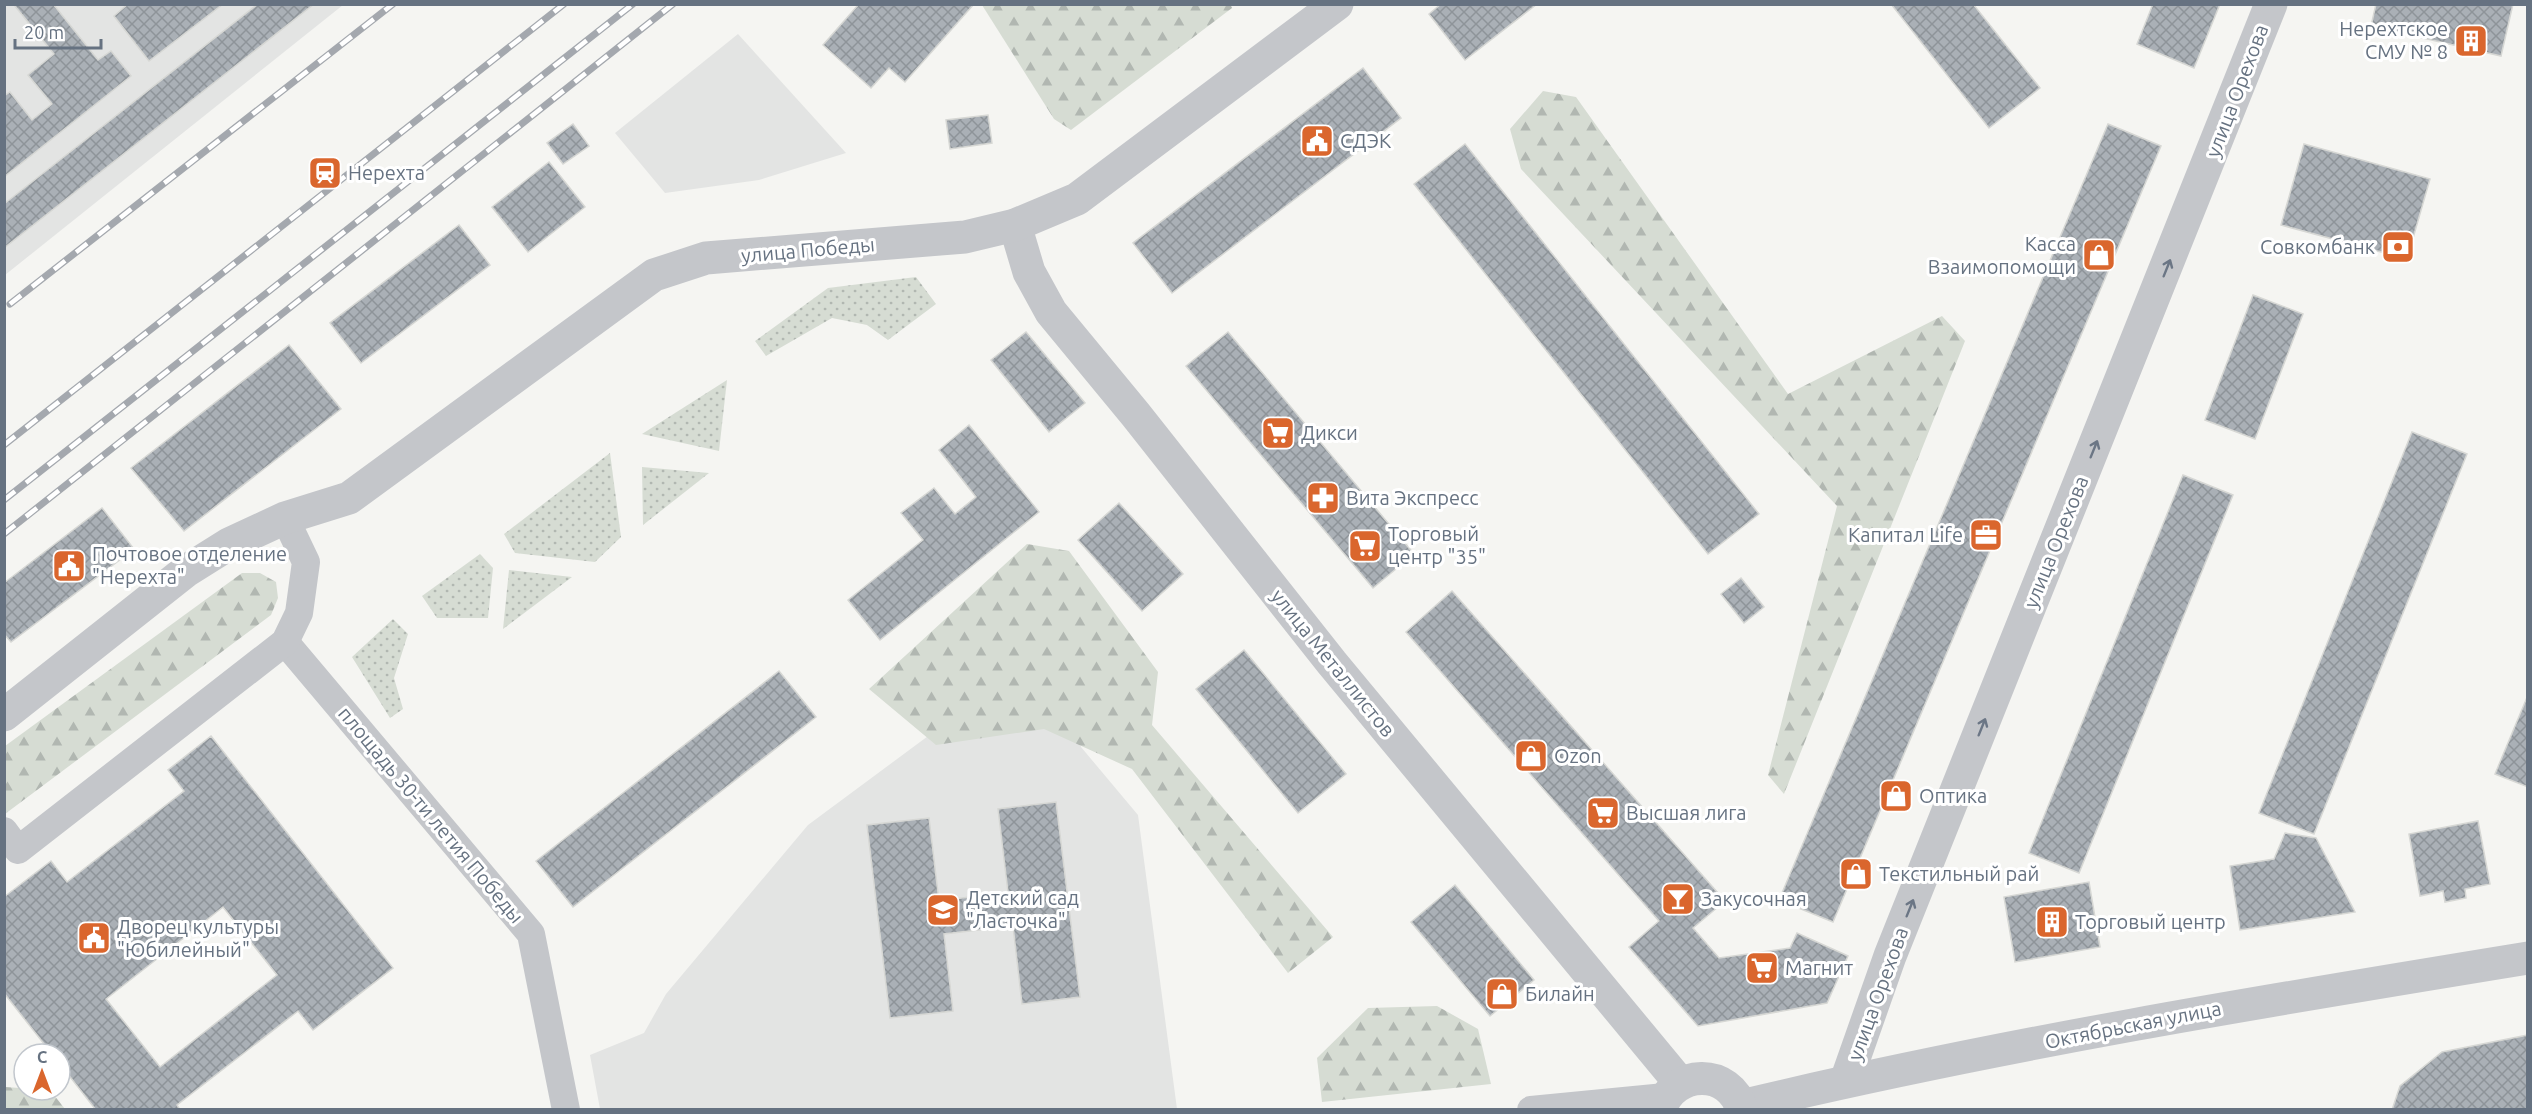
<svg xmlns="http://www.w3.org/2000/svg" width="2532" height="1114" font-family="Ubuntu,sans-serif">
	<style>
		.built { fill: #e3e4e3 }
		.grass { fill: url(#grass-dots) }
		.forest { fill: url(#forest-firs) }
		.building { fill: url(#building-cross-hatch); stroke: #d6d7d4; stroke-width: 1.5; fill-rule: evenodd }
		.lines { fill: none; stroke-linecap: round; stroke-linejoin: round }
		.minor { stroke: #c4c6ca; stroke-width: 28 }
		.tertiary { stroke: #c4c6ca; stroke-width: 33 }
		.rail-casing { stroke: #a4a8ae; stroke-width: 7 }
		.rail { stroke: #fff; stroke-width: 4.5; stroke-dasharray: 14; stroke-linecap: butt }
		.oneway { stroke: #6b7685 }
		.labels { text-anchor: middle; stroke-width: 6; stroke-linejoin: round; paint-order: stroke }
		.poi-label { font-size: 20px; fill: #667281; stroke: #fff; text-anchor: start }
		.street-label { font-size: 20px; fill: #667281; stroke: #fff }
	</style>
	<defs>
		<pattern id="grass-dots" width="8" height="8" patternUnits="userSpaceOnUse" patternTransform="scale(1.5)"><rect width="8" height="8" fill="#d6dcd3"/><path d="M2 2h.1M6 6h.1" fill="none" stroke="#b1b7b1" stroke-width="1.8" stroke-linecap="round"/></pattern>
		<pattern id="forest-firs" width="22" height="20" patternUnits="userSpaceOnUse" patternTransform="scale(1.5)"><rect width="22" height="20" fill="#d6dcd3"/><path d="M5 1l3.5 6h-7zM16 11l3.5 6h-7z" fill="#b1b7b1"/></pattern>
		<pattern id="building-cross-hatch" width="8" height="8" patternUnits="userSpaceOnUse" patternTransform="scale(1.5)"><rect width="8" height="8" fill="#aab0b6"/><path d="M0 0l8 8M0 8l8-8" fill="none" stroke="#8e9499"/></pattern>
	</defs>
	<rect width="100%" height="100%" fill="#f5f5f2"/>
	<g class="built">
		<path d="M5,5H343L5,275Z"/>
		<path d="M738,34L846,153L759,180L665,193L615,133Z"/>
		<path d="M974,702L1075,715L1081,747L1138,815L1177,1109H600L590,1055L644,1033L666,994L808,825Z"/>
	</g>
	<g class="grass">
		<path d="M916,277L936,304L888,340L867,325L832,318L766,356L755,341L828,288Z"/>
		<path d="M727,380L719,451L642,434Z"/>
		<path d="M610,453L621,537L595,562L515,553L504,534Z"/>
		<path d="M642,467L709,473L643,525Z"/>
		<path d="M480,554L493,568L488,618H437L422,596Z"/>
		<path d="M509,570L572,577L503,629Z"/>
		<path d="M393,619L408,634L394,678L403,709L390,718L352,657Z"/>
	</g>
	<g class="forest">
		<path d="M1231,5L1232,8L1071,130L1054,119L982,5Z"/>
		<path d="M1543,91L1576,97L1788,394L1942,316L1965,341L1784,794L1768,775L1837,506L1521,169L1510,129Z"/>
		<path d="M1027,544L1069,551L1158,672L1152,725L1333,937L1288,973L1132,769L1044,729L936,745L869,689Z"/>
		<path d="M242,573H260L276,582L278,598L271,615L5,814V746Z"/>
		<path d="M1437,1006L1478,1029L1491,1084L1322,1102L1317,1058L1368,1008Z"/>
		<path d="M5,1087L50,1090L65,1109H5Z"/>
	</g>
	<g class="building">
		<path d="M17,4H53L98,60L111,51L131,76L4,177V96L10,92L32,120L52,104L28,75L54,54L15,6Z"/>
		<path d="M128,4H223L149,61L114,16Z"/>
		<path d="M258,4H314L4,248V204Z"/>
		<path d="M859,4H974L905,82L889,68L871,88L823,45Z"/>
		<path d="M1441,4H1537L1465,60L1429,14Z"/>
		<path d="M1891,4H1973L2040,88L1989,128Z"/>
		<path d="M2153,4H2220L2194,68L2137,44Z"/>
		<path d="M2376,4H2513L2501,56L2371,26Z"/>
		<path d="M1363,68L1401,118L1172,293L1133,243Z"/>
		<path d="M988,115L992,143L950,149L946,120Z"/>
		<path d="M573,124L589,146L563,164L547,143Z"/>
		<path d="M2108,124L2161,146L1833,922L1779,900Z"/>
		<path d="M1465,144L1759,514L1708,554L1414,184Z"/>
		<path d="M2304,144L2430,179L2407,259L2281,225Z"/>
		<path d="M549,162L585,207L528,252L492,207Z"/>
		<path d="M459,225L490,265L361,363L330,323Z"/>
		<path d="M2253,295L2303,314L2255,439L2205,420Z"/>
		<path d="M1026,332L1085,403L1049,432L991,360Z"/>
		<path d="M1228,332L1414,554L1373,588L1186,366Z"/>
		<path d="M289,345L341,409L184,531L131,468Z"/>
		<path d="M969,425L1039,512L880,640L848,600L923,540L901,513L934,488L955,514L976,497L939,450Z"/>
		<path d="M2412,432L2467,454L2314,834L2259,813Z"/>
		<path d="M2183,475L2233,495L2079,873L2029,853Z"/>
		<path d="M1119,503L1183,574L1142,611L1078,540Z"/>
		<path d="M102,508L134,549L11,642L4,634V583Z"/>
		<path d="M1741,578L1764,607L1744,623L1721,594Z"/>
		<path d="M1452,591L1725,901L1693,928L1719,958L1790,948L1797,933L1848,956L1827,1003L1698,1026L1629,947L1659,921L1406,632Z"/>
		<path d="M1244,650L1346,774L1298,813L1196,689Z"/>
		<path d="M779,671L816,717L573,907L536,861Z"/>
		<path d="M2528,695V787L2495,774Z"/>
		<path d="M211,736L393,968L313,1030L298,1011L177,1105L180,1110H96L60,1064V1054H52L4,993V897L51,861L67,882L184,791L168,770ZM223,907L277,975L160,1067L106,999Z"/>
		<path d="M1056,802L1080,997L1022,1004L1013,926L944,934L953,1011L890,1018L867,825L929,818L939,901L1008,892L998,809Z"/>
		<path d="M2478,821L2490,884L2465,889L2466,898L2445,902L2443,891L2420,896L2409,834Z"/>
		<path d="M2285,833L2316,838L2355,912L2240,930L2230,866L2274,859Z"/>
		<path d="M2089,882L2100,947L2015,962L2004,897Z"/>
		<path d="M1455,885L1534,980L1490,1016L1411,922Z"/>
		<path d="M2528,1035V1110H2392L2400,1086L2442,1052Z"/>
	</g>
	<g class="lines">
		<g class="minor">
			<path d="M285,642L531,934L566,1110"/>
			<path d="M4,831L18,850L285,642L299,613L306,562L285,518"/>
			<path d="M1531,1110L1665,1097"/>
		</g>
		<g class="tertiary">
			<path d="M1015,225L1029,272L1051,312L1136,415L1332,663L1680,1083"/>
			<path d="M4,715L186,571L229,544L285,518L349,498L654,275L706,258L965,237L1015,225L1077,199L1337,4"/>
			<path d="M1846,1081L1890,956L2271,4"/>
			<path d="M1741,1106C2001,1044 2264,1001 2528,958"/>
			<path d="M1660,1110C1673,1069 1730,1067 1742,1110"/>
		</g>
		<defs>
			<g id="rail">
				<path d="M10,304L393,4"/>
				<path d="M4,445L564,4"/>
				<path d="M4,500L633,4"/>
				<path d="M4,534L673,4"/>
			</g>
		</defs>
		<use href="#rail" class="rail-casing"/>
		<use href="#rail" class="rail"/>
	</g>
	<defs><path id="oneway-shaft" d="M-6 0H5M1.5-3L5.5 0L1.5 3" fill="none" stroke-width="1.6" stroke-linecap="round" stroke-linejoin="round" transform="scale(1.5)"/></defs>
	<g class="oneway">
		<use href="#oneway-shaft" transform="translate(2167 268) rotate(-68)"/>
		<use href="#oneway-shaft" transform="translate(2094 449) rotate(-68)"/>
		<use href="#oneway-shaft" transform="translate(1982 727) rotate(-68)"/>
		<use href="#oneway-shaft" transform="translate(1910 908) rotate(-68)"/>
	</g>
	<defs>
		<symbol id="building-square" viewBox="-11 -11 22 22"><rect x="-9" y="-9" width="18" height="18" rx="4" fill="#da662d" stroke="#fff"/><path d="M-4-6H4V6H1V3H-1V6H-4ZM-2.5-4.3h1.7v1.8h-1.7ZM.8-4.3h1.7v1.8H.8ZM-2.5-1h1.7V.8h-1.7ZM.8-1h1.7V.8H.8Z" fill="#fff"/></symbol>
		<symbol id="civic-square" viewBox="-11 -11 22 22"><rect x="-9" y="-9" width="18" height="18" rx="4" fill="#da662d" stroke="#fff"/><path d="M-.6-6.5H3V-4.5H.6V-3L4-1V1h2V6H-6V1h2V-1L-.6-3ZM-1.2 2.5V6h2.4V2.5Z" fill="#fff"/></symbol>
		<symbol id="station-square" viewBox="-11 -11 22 22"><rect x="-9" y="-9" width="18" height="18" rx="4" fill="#da662d" stroke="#fff"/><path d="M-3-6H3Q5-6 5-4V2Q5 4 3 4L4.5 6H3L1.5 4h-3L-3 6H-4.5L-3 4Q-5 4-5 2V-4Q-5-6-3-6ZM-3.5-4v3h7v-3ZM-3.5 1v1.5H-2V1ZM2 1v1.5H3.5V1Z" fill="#fff"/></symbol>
		<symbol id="bank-square" viewBox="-11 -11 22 22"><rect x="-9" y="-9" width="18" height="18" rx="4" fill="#da662d" stroke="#fff"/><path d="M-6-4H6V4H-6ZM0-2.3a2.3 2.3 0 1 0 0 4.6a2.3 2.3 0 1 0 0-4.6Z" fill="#fff"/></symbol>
		<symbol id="shop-square" viewBox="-11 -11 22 22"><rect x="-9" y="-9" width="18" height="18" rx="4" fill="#da662d" stroke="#fff"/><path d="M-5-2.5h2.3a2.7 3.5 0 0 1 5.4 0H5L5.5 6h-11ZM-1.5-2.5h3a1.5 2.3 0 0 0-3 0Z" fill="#fff"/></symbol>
		<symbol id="supermarket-square" viewBox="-11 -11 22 22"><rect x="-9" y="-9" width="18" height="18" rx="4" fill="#da662d" stroke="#fff"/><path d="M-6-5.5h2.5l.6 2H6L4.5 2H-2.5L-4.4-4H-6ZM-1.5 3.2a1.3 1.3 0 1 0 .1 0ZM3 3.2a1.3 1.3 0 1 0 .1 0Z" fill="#fff"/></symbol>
		<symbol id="pharmacy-square" viewBox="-11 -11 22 22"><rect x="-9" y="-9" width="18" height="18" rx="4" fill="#da662d" stroke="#fff"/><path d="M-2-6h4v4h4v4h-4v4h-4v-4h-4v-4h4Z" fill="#fff"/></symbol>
		<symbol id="office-square" viewBox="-11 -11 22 22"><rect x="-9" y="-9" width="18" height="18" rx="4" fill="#da662d" stroke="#fff"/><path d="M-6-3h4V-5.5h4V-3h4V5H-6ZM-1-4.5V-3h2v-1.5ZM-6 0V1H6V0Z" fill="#fff"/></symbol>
		<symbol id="bar-square" viewBox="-11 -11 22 22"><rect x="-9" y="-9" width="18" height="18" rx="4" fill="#da662d" stroke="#fff"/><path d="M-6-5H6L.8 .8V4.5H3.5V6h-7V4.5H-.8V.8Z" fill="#fff"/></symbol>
		<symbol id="school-square" viewBox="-11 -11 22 22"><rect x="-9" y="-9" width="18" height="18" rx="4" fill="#da662d" stroke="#fff"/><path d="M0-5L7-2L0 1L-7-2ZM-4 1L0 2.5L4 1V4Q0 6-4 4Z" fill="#fff"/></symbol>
	</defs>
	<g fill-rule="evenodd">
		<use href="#building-square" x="2452" y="22" width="38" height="38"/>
		<use href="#civic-square" x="1298" y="122" width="38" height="38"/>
		<use href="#station-square" x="306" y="154" width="38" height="38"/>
		<use href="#bank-square" x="2379" y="228" width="38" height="38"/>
		<use href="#shop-square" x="2080" y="236" width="38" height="38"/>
		<use href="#supermarket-square" x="1259" y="414" width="38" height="38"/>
		<use href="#pharmacy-square" x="1304" y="479" width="38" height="38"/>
		<use href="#office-square" x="1967" y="516" width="38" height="38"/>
		<use href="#supermarket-square" x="1346" y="527" width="38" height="38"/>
		<use href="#civic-square" x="50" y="547" width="38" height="38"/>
		<use href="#shop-square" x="1512" y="737" width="38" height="38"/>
		<use href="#shop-square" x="1877" y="777" width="38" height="38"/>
		<use href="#supermarket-square" x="1584" y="794" width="38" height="38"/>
		<use href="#shop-square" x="1837" y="855" width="38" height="38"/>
		<use href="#bar-square" x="1659" y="880" width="38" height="38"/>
		<use href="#school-square" x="924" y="891" width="38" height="38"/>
		<use href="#building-square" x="2033" y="903" width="38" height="38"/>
		<use href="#civic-square" x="75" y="919" width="38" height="38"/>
		<use href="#supermarket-square" x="1743" y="949" width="38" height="38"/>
		<use href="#shop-square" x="1483" y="975" width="38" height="38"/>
	</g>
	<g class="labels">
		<g class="poi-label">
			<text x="2448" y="36" text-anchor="end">Нерехтское<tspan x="2448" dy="23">СМУ № 8</tspan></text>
			<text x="1340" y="148">СДЭК</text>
			<text x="348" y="180">Нерехта</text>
			<text x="2076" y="251" text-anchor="end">Касса<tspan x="2076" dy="23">Взаимопомощи</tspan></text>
			<text x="2375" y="254" text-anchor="end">Совкомбанк</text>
			<text x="1301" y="440">Дикси</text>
			<text x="1346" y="505">Вита Экспресс</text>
			<text x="1388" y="541">Торговый<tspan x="1388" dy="23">центр "35"</tspan></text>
			<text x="1963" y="542" text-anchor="end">Капитал Life</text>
			<text x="92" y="561">Почтовое отделение<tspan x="92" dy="23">"Нерехта"</tspan></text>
			<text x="1554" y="763">Ozon</text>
			<text x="1919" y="803">Оптика</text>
			<text x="1626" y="820">Высшая лига</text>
			<text x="1879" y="881">Текстильный рай</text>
			<text x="966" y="905">Детский сад<tspan x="966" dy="23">"Ласточка"</tspan></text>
			<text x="1701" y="906">Закусочная</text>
			<text x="2075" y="929">Торговый центр</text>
			<text x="117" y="934">Дворец культуры<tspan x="117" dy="23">"Юбилейный"</tspan></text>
			<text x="1785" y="975">Магнит</text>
			<text x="1525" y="1001">Билайн</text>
		</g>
		<g class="street-label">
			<text transform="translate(2237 91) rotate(-69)" y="7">улица Орехова</text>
			<text transform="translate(808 250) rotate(-5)" y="7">улица Победы</text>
			<text transform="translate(2056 542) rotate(-68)" y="7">улица Орехова</text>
			<text transform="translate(1333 663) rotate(51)" y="7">улица Металлистов</text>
			<text transform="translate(431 815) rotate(50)" y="7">площадь 30-ти летия Победы</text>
			<text transform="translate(1878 994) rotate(-70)" y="7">улица Орехова</text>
			<text transform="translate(2133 1025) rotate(-11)" y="7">Октябрьская улица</text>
		</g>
	</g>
	<rect width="2532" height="1114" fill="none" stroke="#667281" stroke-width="12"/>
	<g transform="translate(42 1072)"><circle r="28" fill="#ffffff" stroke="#c2c7cd" stroke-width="1.5"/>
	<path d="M0-4.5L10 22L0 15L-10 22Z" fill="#da662d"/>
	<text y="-9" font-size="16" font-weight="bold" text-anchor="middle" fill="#667281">С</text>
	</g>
	<path d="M15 39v9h86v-9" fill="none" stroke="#667281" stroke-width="3"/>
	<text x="24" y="39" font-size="18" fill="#667281" stroke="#ffffff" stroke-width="4.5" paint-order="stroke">20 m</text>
</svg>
